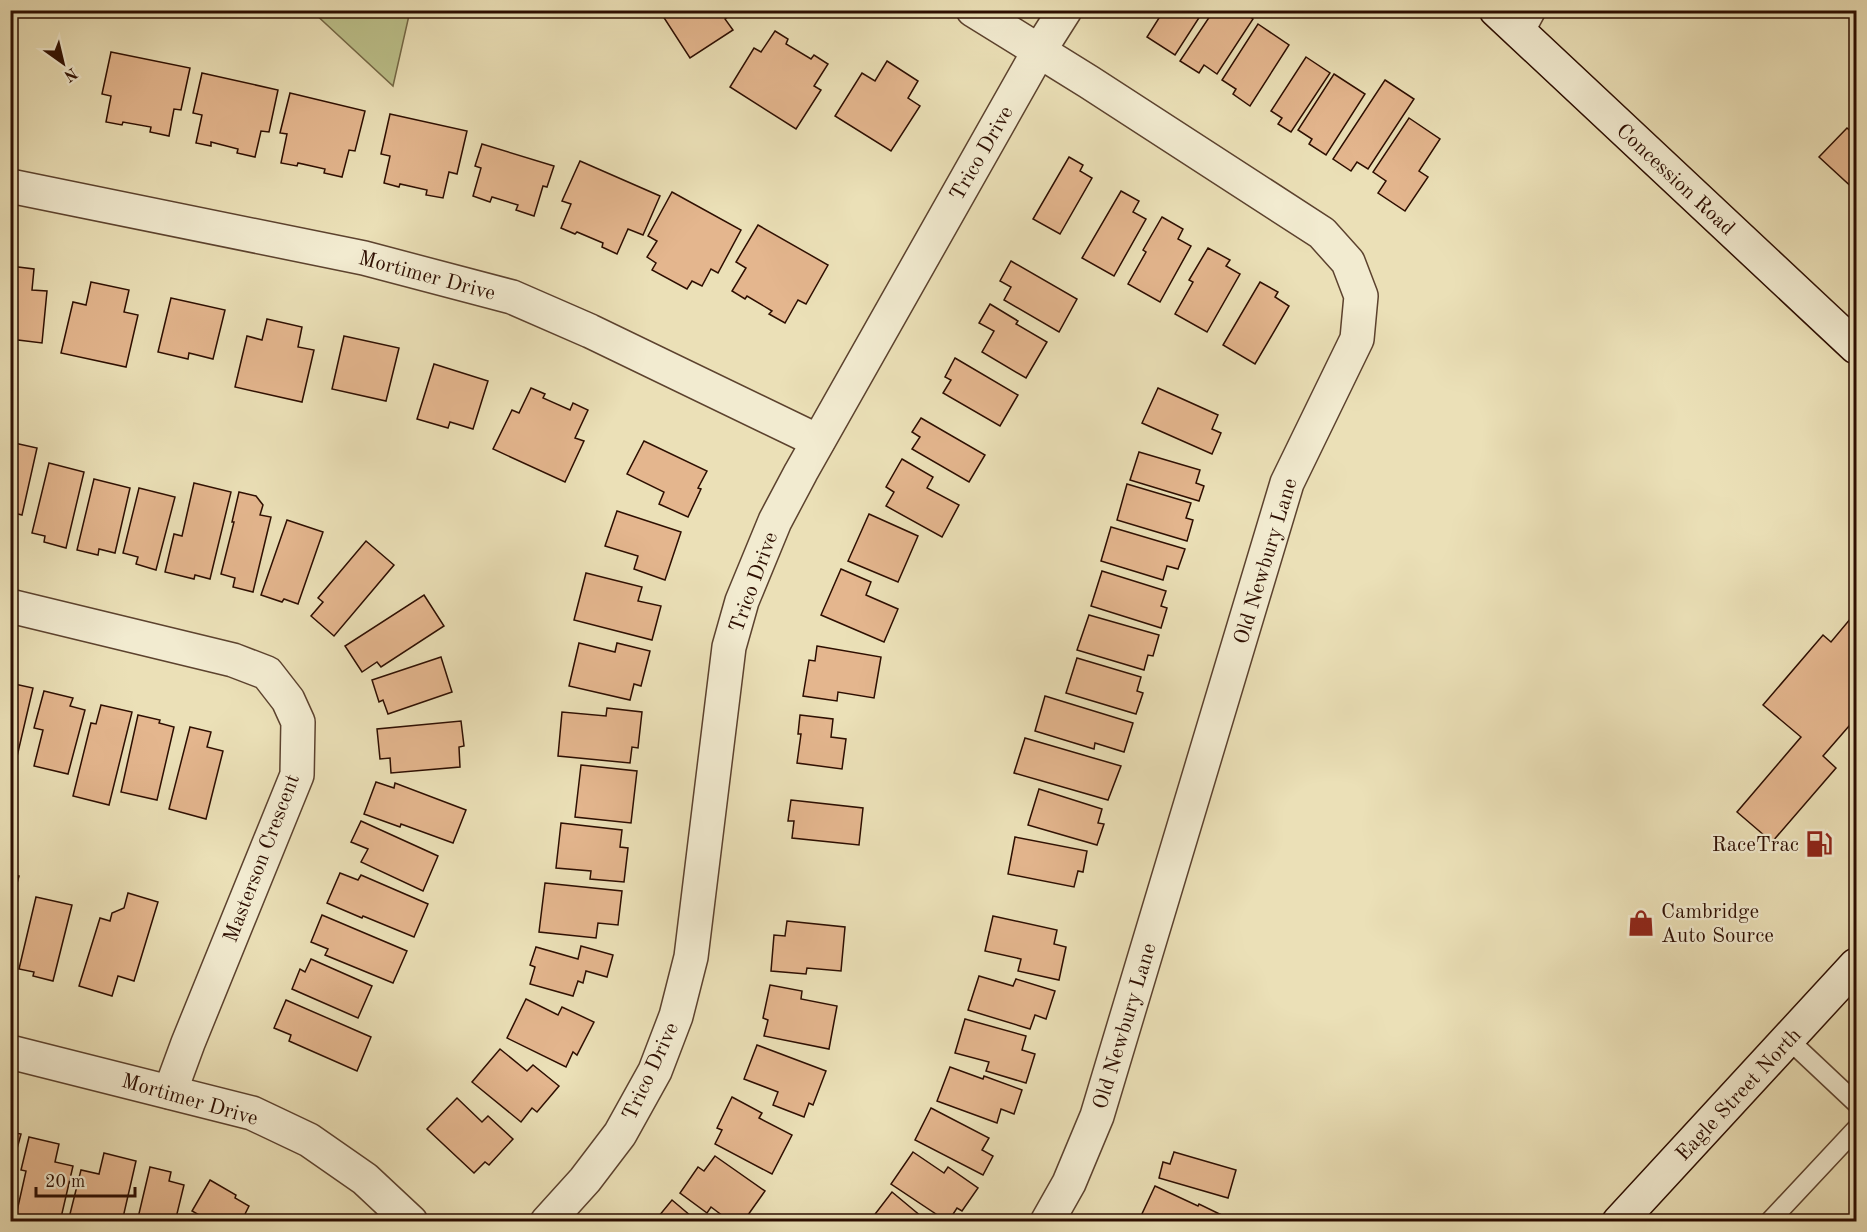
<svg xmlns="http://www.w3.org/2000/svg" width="1867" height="1232" font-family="'Old Standard TT',serif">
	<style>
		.green { fill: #bcc18b; stroke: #746846; stroke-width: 1.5 }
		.building { fill: #e4b68e; stroke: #2d0e01; stroke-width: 1.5 }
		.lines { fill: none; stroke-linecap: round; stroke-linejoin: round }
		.lane-casing { stroke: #5c422e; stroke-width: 21 }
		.street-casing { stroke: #5c422e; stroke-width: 36 }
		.secondary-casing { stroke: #2d0e01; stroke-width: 36 }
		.lane { stroke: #f2ebd0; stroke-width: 18 }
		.street { stroke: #f2ebd0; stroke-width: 33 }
		.secondary { stroke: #f2ebd0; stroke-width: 33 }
		.labels { text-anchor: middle; stroke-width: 4.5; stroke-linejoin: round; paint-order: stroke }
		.street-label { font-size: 21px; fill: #2d0e01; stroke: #f2ebd0 }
		.poi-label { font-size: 21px; fill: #2d0e01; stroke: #f2ebd0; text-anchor: end }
	</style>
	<rect width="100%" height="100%" fill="#ebe0b7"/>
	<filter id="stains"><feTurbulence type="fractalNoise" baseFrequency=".00333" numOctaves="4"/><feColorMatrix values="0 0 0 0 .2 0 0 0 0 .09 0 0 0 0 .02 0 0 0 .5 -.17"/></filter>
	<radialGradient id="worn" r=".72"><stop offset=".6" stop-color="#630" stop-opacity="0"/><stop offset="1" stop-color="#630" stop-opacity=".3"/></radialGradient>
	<path class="green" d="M312,11H410L393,86Z"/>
	<g class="building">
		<path d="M659,10H738L725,19L733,30L690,58Z"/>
		<path d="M1164,10H1204L1175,55L1147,37Z"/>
		<path d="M1214,10H1240L1253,19L1217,74L1204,65L1199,73L1180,61Z"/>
		<path d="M1258,24L1289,45L1250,106L1233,94L1236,89L1222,80Z"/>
		<path d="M775,31L788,39L786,44L811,59L814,55L828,64L814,86L821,90L796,129L730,87L754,48L761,52Z"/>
		<path d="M111,52L190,68L181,110L174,109L169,136L150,132L151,127L123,122L122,125L106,122L111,96L102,94Z"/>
		<path d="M1306,57L1330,73L1291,132L1278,124L1282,118L1271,111Z"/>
		<path d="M887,61L918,81L908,98L920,106L891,151L835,116L862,73L875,81Z"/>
		<path d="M202,73L278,90L269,132L261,131L255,157L237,153L238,149L211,142V146L196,143L202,115L193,113Z"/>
		<path d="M1334,74L1365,94L1326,155L1309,144L1312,139L1298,130Z"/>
		<path d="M1385,80L1414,99L1368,169L1357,162L1351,171L1333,159Z"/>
		<path d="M290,93L365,111L355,151L349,150L342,177L324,173L325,169L298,163L297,166L281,163L287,134L280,133Z"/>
		<path d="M390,114L467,131L457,174L449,172L443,198L426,195L427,190L400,184L399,187L384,183L390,156L381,154Z"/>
		<path d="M1409,118L1440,139L1419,171L1428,177L1405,211L1378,193L1386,181L1373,172Z"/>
		<path d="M1847,128L1856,136V191L1819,157Z"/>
		<path d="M482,144L554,166L547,187L543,186L534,216L516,210L518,205L492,197L490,202L473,196L481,168L475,166Z"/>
		<path d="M1069,157L1083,165L1080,171L1092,178L1060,234L1033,219Z"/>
		<path d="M580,161L660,196L643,235L628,229L617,254L602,247L603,243L577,232L575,234L561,228L571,204L562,201Z"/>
		<path d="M1121,191L1139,201L1133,212L1146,219L1114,276L1082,258Z"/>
		<path d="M672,192L741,230L718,273L711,269L702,286L692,281L687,289L652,270L656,263L647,257L657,241L648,236Z"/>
		<path d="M1162,217L1183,229L1178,239L1191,246L1160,302L1128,284L1146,252L1143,250Z"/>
		<path d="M758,225L828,265L806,304L798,300L785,323L769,314L772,311L747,296L745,299L732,291L746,268L736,262Z"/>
		<path d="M1208,248L1230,260L1226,266L1240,274L1207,332L1175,314L1193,282L1189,280Z"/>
		<path d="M1011,261L1077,299L1059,332L1004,300L1011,287L1000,281Z"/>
		<path d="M10,266L34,269L32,290L47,291L42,343L10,339Z"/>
		<path d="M91,282L129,290L124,312L138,315L126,367L61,353L73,302L86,305Z"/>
		<path d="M1260,282L1278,292L1275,297L1289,306L1255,364L1223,345Z"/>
		<path d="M171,298L225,310L213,359L189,353L188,359L158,352Z"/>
		<path d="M990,304L1018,321L1016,324L1047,342L1026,378L982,352L994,331L979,323Z"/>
		<path d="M267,319L302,327L298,347L314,350L302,402L235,387L247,336L262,340Z"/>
		<path d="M344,336L399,348L386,401L332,389Z"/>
		<path d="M955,358L1018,395L1000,426L943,393L951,380L945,377Z"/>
		<path d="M434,364L488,381L473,429L450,422L448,428L417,419Z"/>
		<path d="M531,388L545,394L543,398L570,410L573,403L588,410L575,438L584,441L565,482L493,449L512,410L519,413Z"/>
		<path d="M1158,388L1218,415L1212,429L1221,433L1212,454L1142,423Z"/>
		<path d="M921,418L985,455L969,482L912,449L920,437L912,432Z"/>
		<path d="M644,441L707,471L698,488L701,489L688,517L659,504L664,492L627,474Z"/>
		<path d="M10,442L37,448L22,515L10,512Z"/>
		<path d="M1139,452L1200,470L1196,483L1204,486L1199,501L1130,480Z"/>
		<path d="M902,459L933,477L927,488L959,505L942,537L886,506L894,492L886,487Z"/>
		<path d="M49,463L84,472L66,548L44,542L45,536L32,533Z"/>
		<path d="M94,479L130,488L115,553L99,549L98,555L77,550Z"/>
		<path d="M194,483L231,492L210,579L195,575L194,579L165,572L174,534L182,536Z"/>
		<path d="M1127,484L1191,503L1186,518L1193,520L1187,541L1117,520Z"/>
		<path d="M139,488L175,497L156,570L136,564L138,557L123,553Z"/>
		<path d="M239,492L256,496L263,505L260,515L271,517L253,592L233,587L235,578L221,574L234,522H232Z"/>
		<path d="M617,511L681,532L665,580L634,569L638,556L605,546Z"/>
		<path d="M869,514L918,536L898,582L848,561Z"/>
		<path d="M287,520L323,532L298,604L284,599L282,602L261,595Z"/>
		<path d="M1111,527L1185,549L1178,569L1167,566L1163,580L1101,561Z"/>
		<path d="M366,541L394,565L334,636L311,616L323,602L318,598Z"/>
		<path d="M841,569L871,582L866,595L898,609L884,642L821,615Z"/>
		<path d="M1102,571L1166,591L1161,606L1167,608L1161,628L1091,606Z"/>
		<path d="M586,573L642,587L638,601L661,606L652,640L574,620Z"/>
		<path d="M424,595L444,626L381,667L377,662L362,672L345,646Z"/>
		<path d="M1856,612V718L1823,756L1836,768L1772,842L1737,812L1801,737L1763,705L1823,635L1831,642Z"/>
		<path d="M1089,615L1159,635L1153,656L1148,655L1144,670L1077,650Z"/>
		<path d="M579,643L615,652L617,643L650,651L641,686L634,684L630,700L569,686Z"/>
		<path d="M817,646L881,657L874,698L838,692L837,701L803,696L809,660L815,661Z"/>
		<path d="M441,657L452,692L388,714L383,700L379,702L372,680Z"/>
		<path d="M1077,658L1141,677L1137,691L1143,693L1136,714L1066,693Z"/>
		<path d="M10,683L33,688L12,778L10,777Z"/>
		<path d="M44,691L73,698L70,706L85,710L68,774L34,766L43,730L34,728Z"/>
		<path d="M1045,696L1133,723L1124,752L1095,743L1094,749L1035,731Z"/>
		<path d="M101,705L132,712L109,805L73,796L91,723L96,724Z"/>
		<path d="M607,708L642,712L638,748L632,747L630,763L558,756L562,712L606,716Z"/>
		<path d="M138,715L160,720L159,723L174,727L157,800L121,792Z"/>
		<path d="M800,715L833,719L831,737L846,739L842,769L797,763L801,734H798Z"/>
		<path d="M461,721L464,746L459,747L460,767L391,773L390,758L380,759L377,729Z"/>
		<path d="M190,727L211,732L207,747L223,751L206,819L169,809Z"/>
		<path d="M1025,738L1121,766L1108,800L1014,773Z"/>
		<path d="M581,765L637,771L631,823L575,817Z"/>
		<path d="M376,782L394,788L395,783L466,810L453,843L401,824L400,827L364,814Z"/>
		<path d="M1039,789L1102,809L1098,823L1104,824L1097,845L1028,825Z"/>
		<path d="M791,800L863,808L859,845L792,838L794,821H788Z"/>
		<path d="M361,821L438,856L423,891L361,862L368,849L351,842Z"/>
		<path d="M561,823L622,830L620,847L628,848L624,882L590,879L591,871L556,868Z"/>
		<path d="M1015,837L1087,851L1083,872L1078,871L1074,887L1008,874Z"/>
		<path d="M340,873L358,880L361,875L428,904L414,937L363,916L362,918L327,903Z"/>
		<path d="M10,874L19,876L10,909Z"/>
		<path d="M545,883L622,891L618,925L598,923L596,938L539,932Z"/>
		<path d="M128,893L158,902L134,981L118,976L112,996L79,986L100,918L110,921L112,913L124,908Z"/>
		<path d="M36,897L72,905L53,981L33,976L34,972L19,969Z"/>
		<path d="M322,915L407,951L393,983L325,955L328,949L311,942Z"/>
		<path d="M993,916L1057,930L1054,944L1066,947L1059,980L1018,971L1021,959L985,951Z"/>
		<path d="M787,921L845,927L841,971L807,968L806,974L771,971L774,935L785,936Z"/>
		<path d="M581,946L613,955L607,977L586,971L583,983L578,981L573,996L530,984L535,967L530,965L536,947L578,959Z"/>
		<path d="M311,959L372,986L358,1018L292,989L300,969L305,972Z"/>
		<path d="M979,976L1013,986L1016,979L1055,991L1046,1019L1035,1015L1030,1029L968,1010Z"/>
		<path d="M770,985L802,991L801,999L837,1006L829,1049L764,1036L768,1020L763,1018Z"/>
		<path d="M526,999L558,1015L562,1007L594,1022L577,1055L573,1052L566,1067L507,1038Z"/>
		<path d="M286,1000L371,1037L357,1071L289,1041L291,1035L274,1028Z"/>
		<path d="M965,1019L1026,1036L1022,1050L1035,1054L1026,1083L986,1071L989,1062L955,1053Z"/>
		<path d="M757,1045L826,1071L813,1105L809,1103L804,1117L773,1105L778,1092L744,1079Z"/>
		<path d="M500,1049L527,1071L533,1065L559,1086L537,1112L532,1108L521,1122L472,1082Z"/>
		<path d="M950,1067L983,1079L984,1076L1022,1090L1014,1114L1001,1109L997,1123L937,1101Z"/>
		<path d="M732,1097L762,1113L759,1118L792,1135L772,1174L715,1144L722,1130L717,1128Z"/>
		<path d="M457,1098L482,1122L488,1116L513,1139L489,1165L485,1162L474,1173L427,1129Z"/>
		<path d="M931,1108L989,1138L982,1150L993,1156L983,1175L915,1140Z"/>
		<path d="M10,1132L21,1134L12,1167H10Z"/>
		<path d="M29,1137L59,1144L55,1162L73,1166L60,1222H23L15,1220L26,1171L21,1170Z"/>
		<path d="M913,1152L944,1173L948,1167L978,1188L962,1211L957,1208L948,1222L891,1184Z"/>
		<path d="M1174,1152L1236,1170L1228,1198L1159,1178L1163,1162L1170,1164Z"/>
		<path d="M104,1153L136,1161L122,1222H68L81,1170L99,1174Z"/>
		<path d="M715,1156L765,1191L743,1222H731L711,1207L707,1213L680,1193L698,1167L704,1171Z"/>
		<path d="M150,1167L171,1172L169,1181L184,1185L175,1222H137Z"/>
		<path d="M210,1180L236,1195L235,1198L249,1206L241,1222H198L201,1216L192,1211Z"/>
		<path d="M1155,1186L1198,1206L1199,1204L1236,1222H1153L1141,1216Z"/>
		<path d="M892,1192L928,1222H869Z"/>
		<path d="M672,1200L698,1222H654Z"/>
	</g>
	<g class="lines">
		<defs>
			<g id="lane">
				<path d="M1523,36L1537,10"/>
				<path d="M1789,1040L1856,1103"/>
				<path d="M1769,1222L1856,1129"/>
			</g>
			<g id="street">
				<path d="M973,10L1089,82L1322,233L1348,262L1361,296L1357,339L1287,483L1097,1116L1069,1183L1047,1222"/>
				<path d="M10,186L364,258L512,297L590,331L818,441"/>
				<path d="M10,606L233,660L267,673L288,700L298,722L297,775L188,1043L170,1092"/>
				<path d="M10,1052L252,1113L309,1140L365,1179L411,1222"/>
				<path d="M547,1222L585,1180L620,1134L655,1071L676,1016L691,957L729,647L742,601L775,521L801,472L1039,51L1065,10"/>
			</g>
			<g id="secondary">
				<path d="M1496,10L1856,347"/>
				<path d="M1619,1222L1856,965"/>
			</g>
		</defs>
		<use href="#lane" class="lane-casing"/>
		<use href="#street" class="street-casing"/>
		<use href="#secondary" class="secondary-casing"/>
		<use href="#lane" class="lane"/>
		<use href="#street" class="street"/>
		<use href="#secondary" class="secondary"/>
	</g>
	<defs>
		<symbol id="fuel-bare" viewBox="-9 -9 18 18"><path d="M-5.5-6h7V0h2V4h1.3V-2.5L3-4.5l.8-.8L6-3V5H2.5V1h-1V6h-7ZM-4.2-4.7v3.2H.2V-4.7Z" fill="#8f2418" stroke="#f2ebd0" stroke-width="2.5" paint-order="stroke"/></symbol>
		<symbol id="shop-bare" viewBox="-9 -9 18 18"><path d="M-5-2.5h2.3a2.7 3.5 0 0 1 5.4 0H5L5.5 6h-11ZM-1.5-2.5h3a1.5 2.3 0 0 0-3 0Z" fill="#8f2418" stroke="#f2ebd0" stroke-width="2.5" paint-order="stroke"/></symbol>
	</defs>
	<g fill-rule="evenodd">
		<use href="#fuel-bare" x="1800" y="825" width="38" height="38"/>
		<use href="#shop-bare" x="1622" y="904" width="38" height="38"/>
	</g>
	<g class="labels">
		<g class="street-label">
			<text transform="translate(981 153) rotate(-60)" y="7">Trico Drive</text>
			<text transform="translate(1676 179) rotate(43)" y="7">Concession Road</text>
			<text transform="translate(427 275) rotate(15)" y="7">Mortimer Drive</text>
			<text transform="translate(1265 561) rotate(-73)" y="7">Old Newbury Lane</text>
			<text transform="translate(753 582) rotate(-70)" y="7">Trico Drive</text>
			<text transform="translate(261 858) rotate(-69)" y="7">Masterson Crescent</text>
			<text transform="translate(1124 1026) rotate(-73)" y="7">Old Newbury Lane</text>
			<text transform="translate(650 1071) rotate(-65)" y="7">Trico Drive</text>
			<text transform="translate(1738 1094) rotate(-47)" y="7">Eagle Street North</text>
			<text transform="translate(190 1099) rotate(16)" y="7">Mortimer Drive</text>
		</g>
		<g class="poi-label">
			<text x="1799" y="851">RaceTrac</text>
			<text x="1661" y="918" text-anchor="start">Cambridge<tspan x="1661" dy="24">Auto Source</tspan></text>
		</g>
	</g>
	<rect width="1867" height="1232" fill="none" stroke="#ebe0b7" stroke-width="36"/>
	<rect x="12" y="12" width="1843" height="1208" fill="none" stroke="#2d0e01" stroke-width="3"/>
	<rect x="18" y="18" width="1831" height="1196" fill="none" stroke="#2d0e01" stroke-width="1.5"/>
	<g transform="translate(63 63) rotate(146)" stroke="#f2ebd0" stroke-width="4.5" paint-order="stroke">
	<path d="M0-4.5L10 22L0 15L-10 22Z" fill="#2d0e01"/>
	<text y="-9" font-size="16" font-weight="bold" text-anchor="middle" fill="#2d0e01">N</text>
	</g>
	<path d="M36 1187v9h99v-9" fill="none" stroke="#2d0e01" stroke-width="3"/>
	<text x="45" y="1187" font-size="18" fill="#2d0e01" stroke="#f2ebd0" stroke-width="4.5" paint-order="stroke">20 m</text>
	<rect width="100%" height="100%" filter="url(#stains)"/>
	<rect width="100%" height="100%" fill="url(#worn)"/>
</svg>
